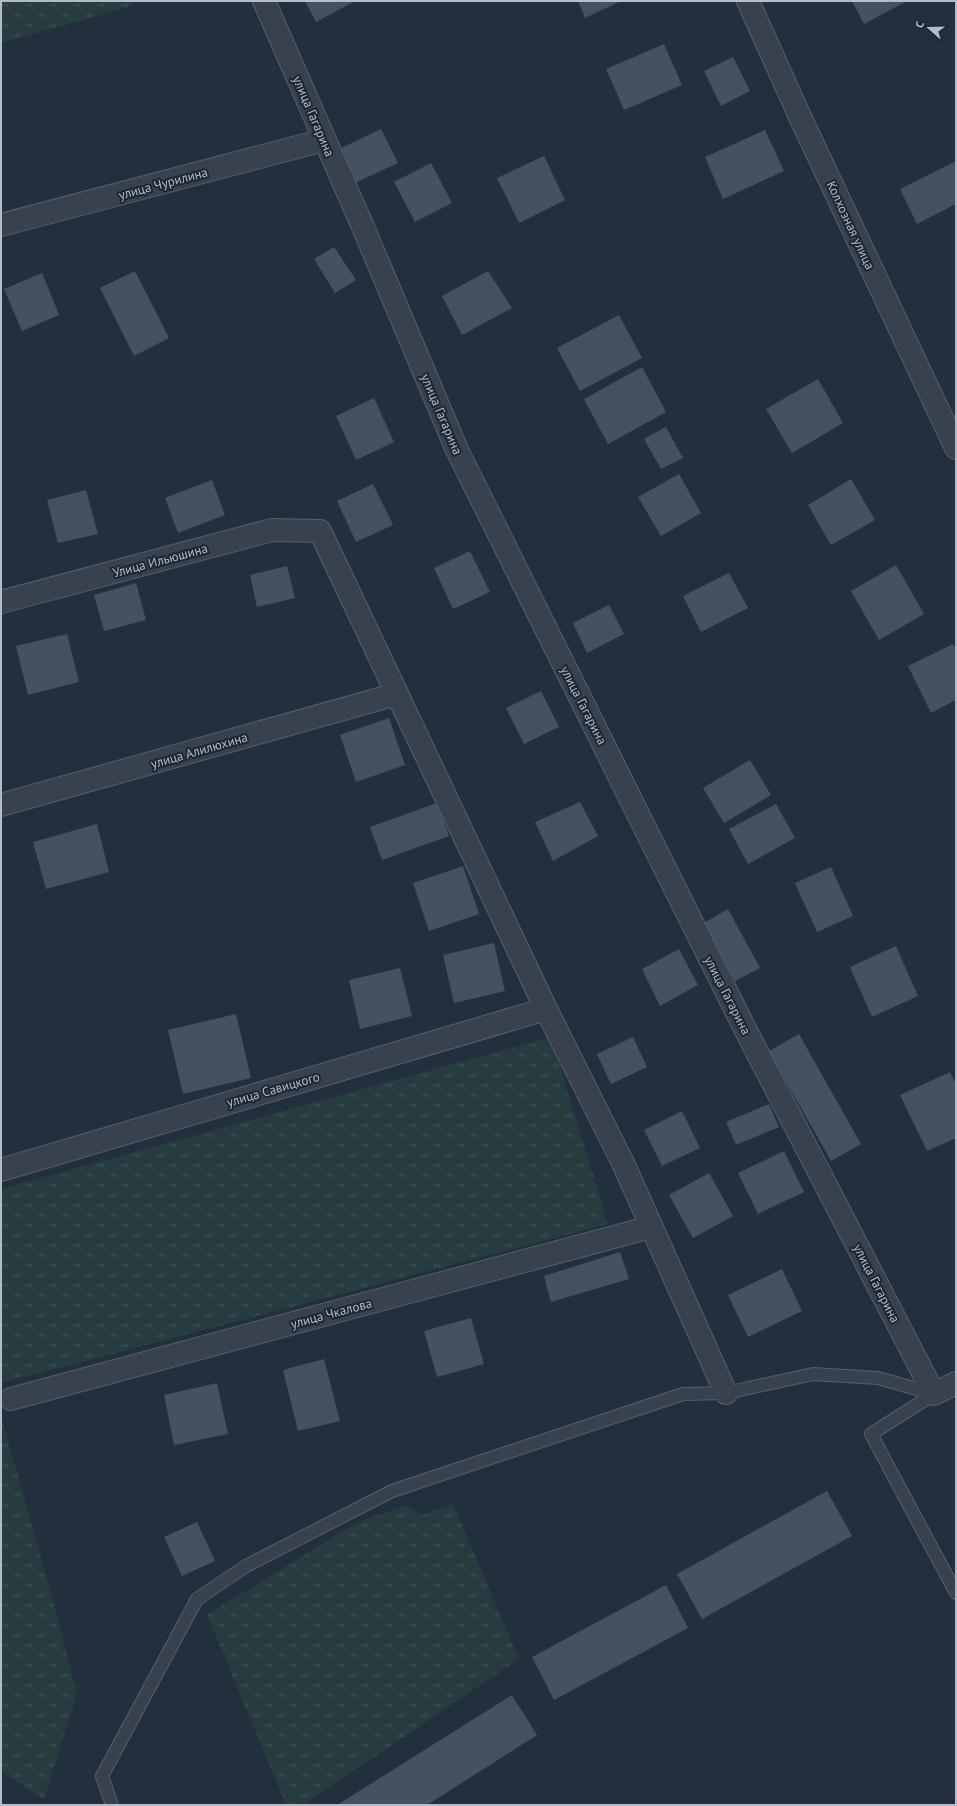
<svg xmlns="http://www.w3.org/2000/svg" width="957" height="1806" font-family="'PT Sans',sans-serif">
	<style>
		.grass { fill: url(#grass-tufts) }
		.building { fill: #455162 }
		.lines { fill: none; stroke-linecap: round; stroke-linejoin: round }
		.service-casing { stroke: #565f6c; stroke-width: 14 }
		.minor-casing { stroke: #565f6c; stroke-width: 24 }
		.service { stroke: #38414e; stroke-width: 12 }
		.minor { stroke: #38414e; stroke-width: 22 }
		.labels { text-anchor: middle; stroke-width: 4; stroke-linejoin: round; paint-order: stroke }
		.street-label { font-size: 13px; fill: #b4bcc9; stroke: #1d2633 }
	</style>
	<defs>
		<pattern id="grass-tufts" width="24" height="20" patternUnits="userSpaceOnUse"><rect width="24" height="20" fill="#263c3f"/><path d="M3 7l-1-3M5 7V3M7 7l1-3M15 17l-1-3M17 17v-4M19 17l1-3" fill="none" stroke="#435659"/></pattern>
	</defs>
	<rect width="100%" height="100%" fill="#242f3e"/>
	<g class="grass">
		<path d="M1,1H131L132,6L1,43Z"/>
		<path d="M551,1037L608,1224L1,1383V1189Z"/>
		<path d="M1,1416L51,1593L77,1694L44,1799L1,1771Z"/>
		<path d="M453,1504L519,1659L303,1805H286L207,1615L356,1523L405,1506L422,1515Z"/>
	</g>
	<g class="building">
		<path d="M305,1H355L316,22Z"/>
		<path d="M578,1H621L585,18Z"/>
		<path d="M852,1H907L864,24Z"/>
		<path d="M664,44L682,85L624,110L606,69Z"/>
		<path d="M733,57L750,91L721,106L704,71Z"/>
		<path d="M381,129L398,163L355,183L339,149Z"/>
		<path d="M765,130L784,171L723,199L705,157Z"/>
		<path d="M544,156L565,200L519,223L497,178Z"/>
		<path d="M956,161V204L917,224L900,189Z"/>
		<path d="M431,163L452,203L415,222L394,182Z"/>
		<path d="M334,247L356,280L335,293L314,259Z"/>
		<path d="M135,271L169,338L134,356L100,288Z"/>
		<path d="M488,271L512,308L462,335L442,296Z"/>
		<path d="M42,273L59,315L22,331L4,289Z"/>
		<path d="M619,315L642,358L580,391L557,348Z"/>
		<path d="M642,367L666,412L608,444L584,399Z"/>
		<path d="M818,379L843,423L792,453L766,409Z"/>
		<path d="M374,398L394,442L356,460L336,416Z"/>
		<path d="M666,427L683,458L661,469L644,439Z"/>
		<path d="M679,474L701,513L661,536L638,497Z"/>
		<path d="M851,479L875,520L831,545L808,505Z"/>
		<path d="M212,480L225,515L178,533L165,498Z"/>
		<path d="M373,484L393,525L356,542L337,501Z"/>
		<path d="M86,490L98,534L58,543L47,500Z"/>
		<path d="M470,551L490,592L453,609L434,568Z"/>
		<path d="M896,565L924,614L879,640L851,591Z"/>
		<path d="M287,566L295,598L257,607L250,575Z"/>
		<path d="M729,573L748,608L701,632L683,596Z"/>
		<path d="M136,583L146,620L104,631L94,595Z"/>
		<path d="M609,605L624,634L587,653L573,623Z"/>
		<path d="M67,634L79,682L28,695L16,646Z"/>
		<path d="M953,644L956,650V700L931,713L908,666Z"/>
		<path d="M541,691L559,727L524,744L506,708Z"/>
		<path d="M389,718L405,765L356,782L340,735Z"/>
		<path d="M750,760L771,795L724,823L703,788Z"/>
		<path d="M580,802L598,836L553,861L535,822Z"/>
		<path d="M437,803L449,836L382,860L370,827Z"/>
		<path d="M776,804L795,838L748,864L729,829Z"/>
		<path d="M97,824L109,872L46,889L33,842Z"/>
		<path d="M463,866L479,914L429,931L413,883Z"/>
		<path d="M831,867L853,916L817,932L795,883Z"/>
		<path d="M728,909L760,968L735,981L704,923Z"/>
		<path d="M494,943L505,991L454,1003L443,955Z"/>
		<path d="M896,946L918,996L872,1017L850,967Z"/>
		<path d="M679,949L698,985L660,1006L642,969Z"/>
		<path d="M400,968L412,1016L360,1029L349,980Z"/>
		<path d="M236,1014L251,1078L183,1094L168,1030Z"/>
		<path d="M799,1034L861,1144L831,1161L769,1051Z"/>
		<path d="M633,1037L647,1067L611,1084L597,1054Z"/>
		<path d="M950,1072L956,1084V1138L927,1151L900,1095Z"/>
		<path d="M769,1104L779,1127L736,1145L726,1122Z"/>
		<path d="M682,1111L700,1148L662,1166L644,1130Z"/>
		<path d="M784,1151L804,1192L758,1214L738,1173Z"/>
		<path d="M709,1173L733,1216L693,1238L669,1195Z"/>
		<path d="M620,1252L629,1279L551,1302L544,1276Z"/>
		<path d="M782,1269L802,1311L748,1337L728,1295Z"/>
		<path d="M471,1318L484,1364L437,1377L424,1331Z"/>
		<path d="M324,1359L340,1421L298,1431L283,1370Z"/>
		<path d="M217,1383L228,1434L174,1445L164,1395Z"/>
		<path d="M827,1491L852,1536L702,1619L677,1574Z"/>
		<path d="M197,1522L215,1561L182,1576L164,1537Z"/>
		<path d="M666,1585L688,1628L554,1700L532,1657Z"/>
		<path d="M512,1695L537,1735L427,1805H337Z"/>
	</g>
	<g class="lines">
		<defs>
			<g id="service">
				<path d="M934,1394L871,1434L956,1593"/>
				<path d="M112,1805L102,1776L197,1599L246,1566L392,1491L683,1394L726,1393L813,1374L878,1378L934,1394"/>
			</g>
			<g id="minor">
				<path d="M264,1L363,227L457,450L743,1025L934,1394L956,1383"/>
				<path d="M748,1L801,119L956,448"/>
				<path d="M1,225L324,140"/>
				<path d="M1,602L272,530L320,531L546,1009L623,1163L726,1393"/>
				<path d="M1,805L397,694"/>
				<path d="M1,1170L546,1009"/>
				<path d="M11,1399L651,1227"/>
			</g>
		</defs>
		<use href="#service" class="service-casing"/>
		<use href="#minor" class="minor-casing"/>
		<use href="#service" class="service"/>
		<use href="#minor" class="minor"/>
	</g>
	<g class="labels">
		<g class="street-label">
			<text transform="translate(314 116) rotate(67)" y="5">улица Гагарина</text>
			<text transform="translate(163 183) rotate(-15)" y="5">улица Чурилина</text>
			<text transform="translate(851 225) rotate(65)" y="5">Колхозная улица</text>
			<text transform="translate(442 414) rotate(67)" y="5">улица Гагарина</text>
			<text transform="translate(160 560) rotate(-15)" y="5">Улица Ильюшина</text>
			<text transform="translate(584 705) rotate(63)" y="5">улица Гагарина</text>
			<text transform="translate(199 750) rotate(-16)" y="5">улица Алилюхина</text>
			<text transform="translate(728 995) rotate(63)" y="5">улица Гагарина</text>
			<text transform="translate(273 1089) rotate(-16)" y="5">улица Савицкого</text>
			<text transform="translate(877 1283) rotate(63)" y="5">улица Гагарина</text>
			<text transform="translate(331 1313) rotate(-15)" y="5">улица Чкалова</text>
		</g>
	</g>
	<rect width="957" height="1806" fill="none" stroke="#b4bcc9" stroke-width="4"/>
	<g transform="translate(929 28) rotate(290)" stroke="#1d2633" stroke-width="3" paint-order="stroke">
	<path d="M0-3L7 15L0 10L-7 15Z" fill="#b4bcc9"/>
	<text y="-6" font-size="11" font-weight="bold" text-anchor="middle" fill="#b4bcc9">С</text>
	</g>
</svg>
